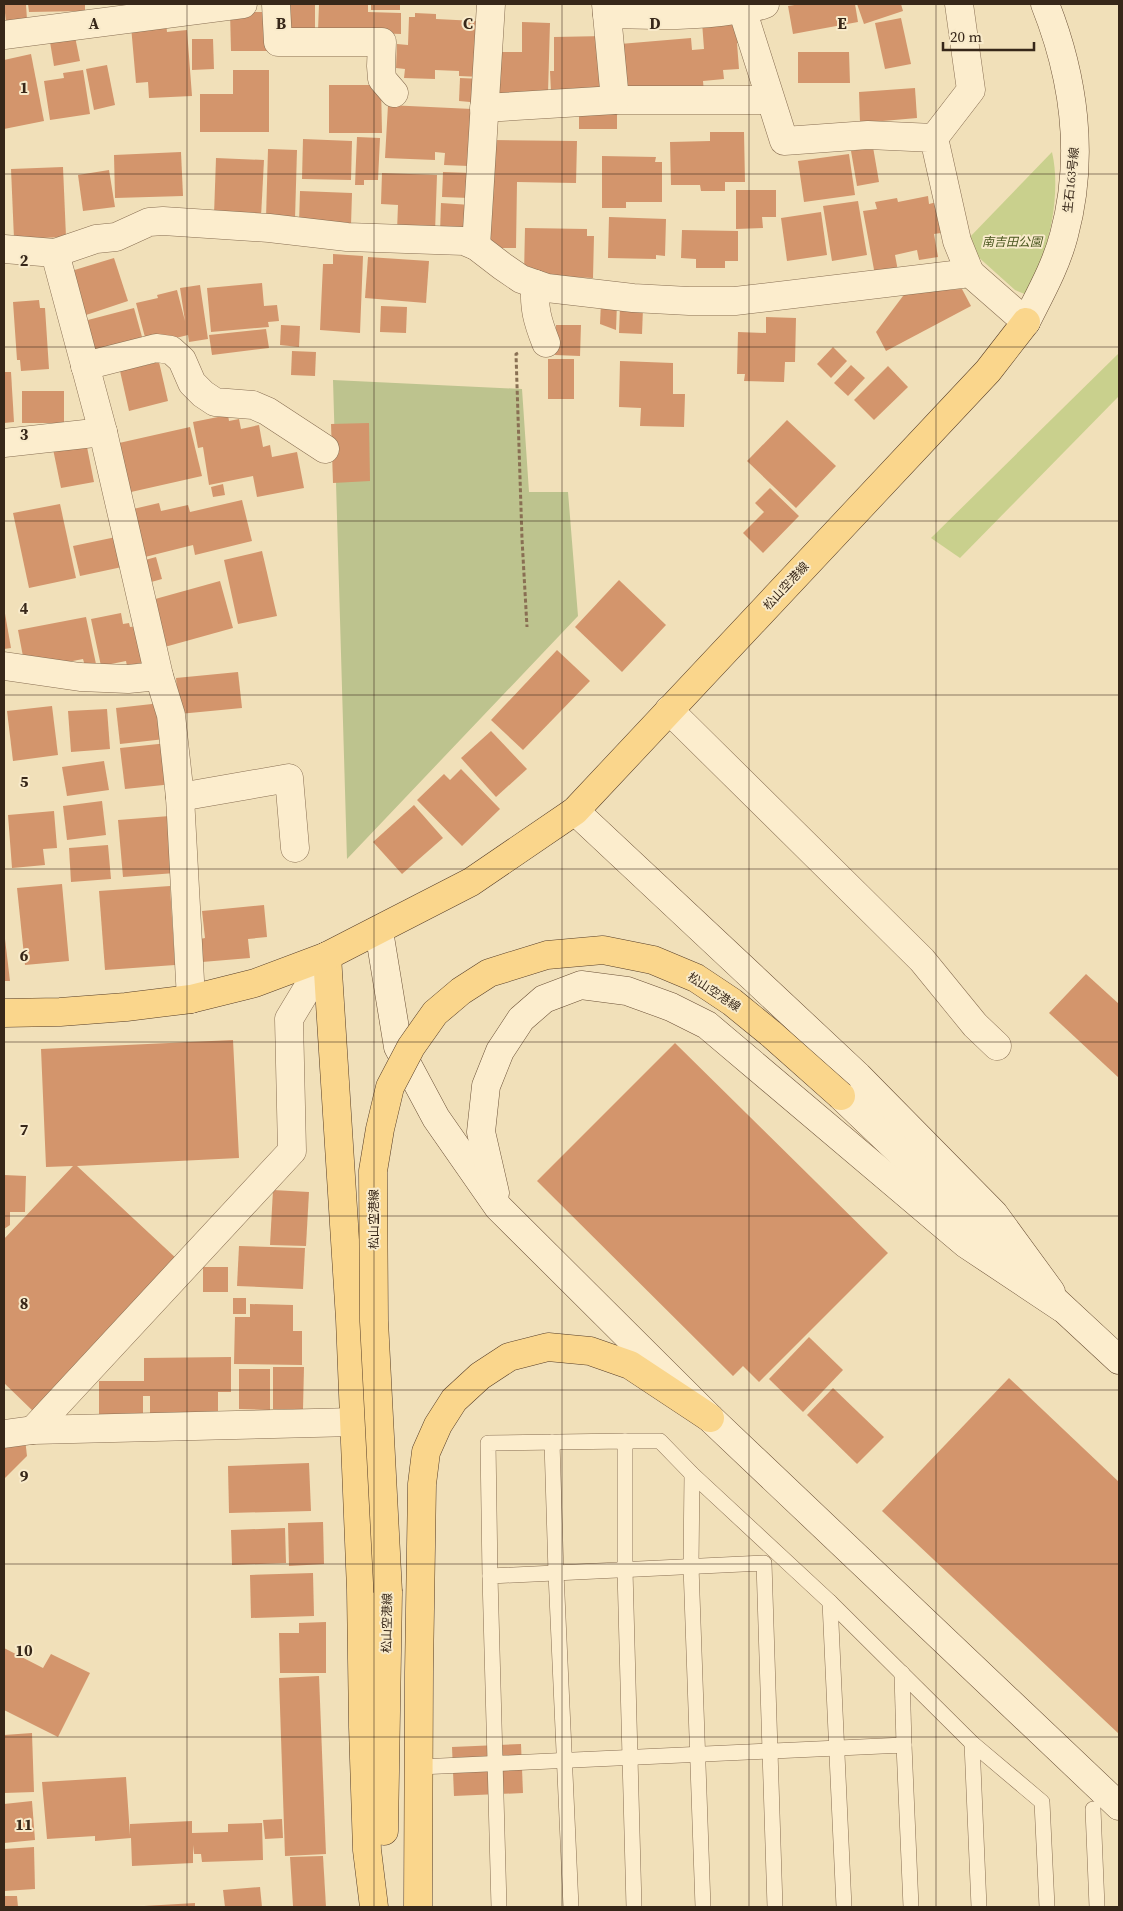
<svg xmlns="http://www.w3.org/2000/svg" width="1123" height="1911" font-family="'Source Serif 4','Noto Sans JP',serif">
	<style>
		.green { fill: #c9d08d }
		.cemetery { fill: #bdc38e }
		.building { fill: #d3956c }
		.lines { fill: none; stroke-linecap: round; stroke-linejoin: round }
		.lane-casing { stroke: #896f53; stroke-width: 16 }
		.street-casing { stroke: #896f53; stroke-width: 29 }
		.secondary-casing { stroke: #6b5036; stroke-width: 29 }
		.primary-casing { stroke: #563d28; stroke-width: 29 }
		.path { stroke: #896f53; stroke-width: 3; stroke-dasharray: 4 2.5; stroke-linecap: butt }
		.lane { stroke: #fcedcd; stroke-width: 15 }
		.street { stroke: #fcedcd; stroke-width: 28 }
		.secondary { stroke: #fcedcd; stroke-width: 28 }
		.primary { stroke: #fad68c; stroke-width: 28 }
		.primary-bridge-casing { stroke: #563d28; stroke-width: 29; stroke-linecap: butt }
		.primary-bridge { stroke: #fad68c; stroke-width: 28 }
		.grid { fill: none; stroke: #372719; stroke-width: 1; stroke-opacity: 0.55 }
		.labels { text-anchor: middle; stroke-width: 4; stroke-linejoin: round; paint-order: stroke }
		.street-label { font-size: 12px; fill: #372719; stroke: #f8eaca }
		.park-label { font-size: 12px; font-style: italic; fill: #48551e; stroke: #f8eaca }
		.grid-label { font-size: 16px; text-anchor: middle; font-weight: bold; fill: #372719; stroke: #f8eaca; stroke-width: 4; stroke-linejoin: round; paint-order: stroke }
	</style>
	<rect width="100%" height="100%" fill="#f1e0b9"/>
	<g class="green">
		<path d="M1052,152C1062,195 1048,256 1027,295L1015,290L966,246L968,239Z"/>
		<path d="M1119,353V396L960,558L931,538Z"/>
	</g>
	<path class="cemetery" d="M333,380L522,389L529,492H568L578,616L347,859Z"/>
	<g class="building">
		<path d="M4,4H26L27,20L6,22Z"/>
		<path d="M28,4H85V11L29,12Z"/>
		<rect x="282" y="4" width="33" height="31"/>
		<path d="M319,4H368V12L401,13V34L318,31Z"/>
		<rect x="371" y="4" width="29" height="6"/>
		<path d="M801,4H855L858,22L793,34L788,6Z"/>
		<path d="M857,4H901L903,11L864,24Z"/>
		<path d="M230,12H268L269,51H231Z"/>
		<path d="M415,13L436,14V19L476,21L475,64L481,77L459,76V71L435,70V79L404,78L405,69L396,68L397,44L408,45L409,17H415Z"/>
		<path d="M901,18L911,64L885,69L875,23Z"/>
		<path d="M740,19L742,42L737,43L739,69L723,70L724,79L703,81L704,93L624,99L620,44L691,38L692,50L704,49L702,22Z"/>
		<path d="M522,22L550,23L548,93L491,98L492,52H522Z"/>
		<path d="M166,23L167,32L187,30L192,96L149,98L148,82L136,83L131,26Z"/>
		<path d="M74,32L80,61L54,66L49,36Z"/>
		<path d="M605,36V91L551,92L550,71H554V37Z"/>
		<path d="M192,39H213L214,69L192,70Z"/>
		<path d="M798,52H849L850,83H798Z"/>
		<path d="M31,54L44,121L4,129V60Z"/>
		<path d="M107,65L115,105L94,110L86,69Z"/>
		<path d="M83,70L90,114L50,120L44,81L64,78L63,73Z"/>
		<path d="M233,70H269V132H200V94H233Z"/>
		<path d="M460,78L482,79L481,103L459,101Z"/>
		<path d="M329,85H381L382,133H329Z"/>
		<path d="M915,88L917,118L860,123L859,92Z"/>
		<path d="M388,105L472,109L469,166L444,165L445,153L435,152V160L385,158Z"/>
		<rect x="579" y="106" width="38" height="23"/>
		<path d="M710,132H744L745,182H725V191H701L700,185H671L670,142L710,141Z"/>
		<path d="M357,137L380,138L378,180H364V185H355Z"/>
		<path d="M303,139L352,141L351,180L302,179Z"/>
		<path d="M492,140L577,141L576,183L517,182L516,248H490Z"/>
		<path d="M873,147L879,182L857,186L851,151Z"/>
		<path d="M268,149L297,150L295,219L266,218Z"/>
		<path d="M181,152L183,196L115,198L114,155Z"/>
		<path d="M849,154L855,195L804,202L798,161Z"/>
		<path d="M602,156L656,157L655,162H662V202H626V208H602Z"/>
		<path d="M216,158L264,160L261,217L214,215Z"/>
		<path d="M63,167L66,237L14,239L11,169Z"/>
		<path d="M109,170L115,207L83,211L78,175Z"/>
		<path d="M443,172L471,173L470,198L442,197Z"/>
		<path d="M382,173L437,175L435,232L397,231L398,205L381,204Z"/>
		<path d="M736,190H776V217H762L763,228L736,229Z"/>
		<path d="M300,191L352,193L351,226L299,223Z"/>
		<path d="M928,196L929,204L941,201L947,232L934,234L938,257L919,260L917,250L895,255L898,271L875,275L863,211L877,209L875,202L897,198L898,202Z"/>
		<path d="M858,201L867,255L832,261L823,206Z"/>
		<path d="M441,203L471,205L470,235L440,233Z"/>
		<path d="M821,212L827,255L787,261L781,218Z"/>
		<path d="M609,217L666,219L665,256L656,255V259L608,258Z"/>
		<path d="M525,228L587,229V236H594L593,278L524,275Z"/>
		<path d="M682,230L738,231V261H725V268H696V259L681,258Z"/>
		<path d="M333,254L363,256L360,333L320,330L323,264H333Z"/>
		<path d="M368,257L429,261L426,303L365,298Z"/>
		<path d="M114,258L128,301L83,316L68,272Z"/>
		<path d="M262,283L264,306L277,305L279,321L268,322L269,327L211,332L207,288Z"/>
		<path d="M200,285L208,339L189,342L188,335L147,345L136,303L158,298L157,295L177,290L185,321L180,288Z"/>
		<path d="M962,289L971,306L886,351L876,332L906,292Z"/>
		<path d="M39,300L40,308H45L49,369L21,371L20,360H17L13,302Z"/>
		<path d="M601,302L617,303L616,330L600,324Z"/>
		<path d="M381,306L407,307L406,333L380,332Z"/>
		<path d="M620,307L643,308L642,334L619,333Z"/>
		<path d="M134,308L144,344L94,358L84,321Z"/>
		<path d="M766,317L796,318L795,362H785L784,382L744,381L745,374H737L738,332L766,333Z"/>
		<path d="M281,325L300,326L299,347L280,345Z"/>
		<path d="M556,325H581L580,356L555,355Z"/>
		<path d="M266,329L269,348L212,355L209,335Z"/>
		<path d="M833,347L847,361L831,378L817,364Z"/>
		<path d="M292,351L316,352L315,376L291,375Z"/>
		<rect x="548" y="359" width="26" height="40"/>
		<path d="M620,361L673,363V394H685L684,427L640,426L641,408L619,407Z"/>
		<path d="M159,362L168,401L129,411L120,371Z"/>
		<path d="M851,365L865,378L848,396L834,383Z"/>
		<path d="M888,366L908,387L874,420L854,400Z"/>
		<path d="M4,372H11L14,422L4,423Z"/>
		<rect x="22" y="391" width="42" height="32"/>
		<path d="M228,415L229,421L239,419L241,429L259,425L263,447L270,445L272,457L297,452L304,488L257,497L253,476L209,485L203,447L198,448L193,422Z"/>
		<path d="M787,420L836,466L796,508L747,461Z"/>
		<path d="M369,423L370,481L333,483L331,424Z"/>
		<path d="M190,427L202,476L131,492L119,443Z"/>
		<path d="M86,442L94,482L61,488L53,449Z"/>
		<path d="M223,484L225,495L213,497L211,487Z"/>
		<path d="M770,488L799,516L763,553L743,533L764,512L755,503Z"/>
		<path d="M242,500L252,541L195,555L193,545L141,558L129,510L159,503L161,511L188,505L190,512Z"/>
		<path d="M60,504L76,578L29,588L13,513Z"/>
		<path d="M116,537L122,567L80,576L73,546Z"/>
		<path d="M262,551L277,616L238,624L224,560Z"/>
		<path d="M156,557L162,579L144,584L138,562Z"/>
		<path d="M619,580L666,625L622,672L575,627Z"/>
		<path d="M220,581L233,628L161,648L148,601Z"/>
		<path d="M4,608L11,648L4,649Z"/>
		<path d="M121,613L123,624L129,623L130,627L138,626L145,662L127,666L126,661L101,666L91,619Z"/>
		<path d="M86,617L96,664L85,666L83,659L37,668L25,667L18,630Z"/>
		<path d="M557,650L590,681L523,750L491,720Z"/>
		<path d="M238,672L242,708L179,714L176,678Z"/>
		<path d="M161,703L165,739L120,744L116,708Z"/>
		<path d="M52,706L58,755L13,761L7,711Z"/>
		<path d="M107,709L110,749L71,752L68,711Z"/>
		<path d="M491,731L527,769L496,797L461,758Z"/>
		<path d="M168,743L173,784L125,789L120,748Z"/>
		<path d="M104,761L109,790L67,796L62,767Z"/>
		<path d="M461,769L500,809L462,846L417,800L444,774L450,780Z"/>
		<path d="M102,801L106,835L67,840L63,806Z"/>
		<path d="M414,805L443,838L402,874L373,842Z"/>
		<path d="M54,811L57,848L43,849L45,865L12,868L8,815Z"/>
		<path d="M170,816L175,873L123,877L118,820Z"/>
		<path d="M108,845L111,879L71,882L69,848Z"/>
		<path d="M62,884L69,961L25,965L17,888Z"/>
		<path d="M170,886L175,965L105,970L99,891Z"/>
		<path d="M264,905L267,937L248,939L250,958L202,962L200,939L205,938L202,911Z"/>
		<path d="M4,939H5L10,981H4Z"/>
		<path d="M1086,974L1119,1004V1078L1049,1013Z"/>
		<path d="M233,1040L239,1158L77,1166L178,1260L34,1412L4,1383V1239L73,1166L46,1167L41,1049Z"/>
		<path d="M675,1043L888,1253L759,1382L743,1366L733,1376L537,1181Z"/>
		<path d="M4,1175L26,1176L25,1212H10V1225L4,1229Z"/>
		<path d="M273,1190L309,1192L306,1246L270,1245Z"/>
		<path d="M239,1246L305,1248L303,1289L237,1286Z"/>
		<rect x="203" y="1267" width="25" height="25"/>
		<rect x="233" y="1298" width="13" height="16"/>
		<path d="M250,1304L293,1305V1331H302V1365L234,1364L235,1317H250Z"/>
		<path d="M809,1337L843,1370L803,1412L769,1379Z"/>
		<path d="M231,1357V1392H218V1416L150,1417V1396H143V1418H99V1381H144V1358Z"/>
		<path d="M273,1367H304L303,1409H273Z"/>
		<path d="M239,1369H270V1410L239,1409Z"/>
		<path d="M1009,1378L1119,1482V1734L882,1511Z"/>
		<path d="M833,1388L884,1437L857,1464L807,1415Z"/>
		<path d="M25,1439L27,1456L4,1479V1442Z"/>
		<path d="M309,1463L311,1511L229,1513L228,1466Z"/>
		<path d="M323,1522L324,1564L289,1566L288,1523Z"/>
		<path d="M285,1528L286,1563L232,1565L231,1530Z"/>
		<path d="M313,1573L314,1616L251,1618L250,1575Z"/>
		<path d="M326,1622V1673H280L279,1633H299V1623Z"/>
		<path d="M4,1648L43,1668L51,1654L90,1673L58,1737L4,1710Z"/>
		<path d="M319,1676L326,1854L285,1856L279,1678Z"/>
		<path d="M32,1733L34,1792L4,1793V1735Z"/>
		<path d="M521,1744L523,1793L454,1796L452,1747Z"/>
		<path d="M126,1777L130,1835V1824L192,1821V1833L228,1832V1824L262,1823L263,1860L202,1862L201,1854H194L193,1845V1863L132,1866L131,1838L95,1841V1836L47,1839L42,1782Z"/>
		<path d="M32,1801L35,1840L4,1843V1804Z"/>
		<path d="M282,1819L283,1838L265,1839L263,1820Z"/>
		<path d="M34,1847L35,1889L4,1891V1849Z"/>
		<path d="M323,1856L326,1907L293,1906L290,1857Z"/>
		<path d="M260,1887L262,1907H225L223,1890Z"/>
		<path d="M4,1896H17L18,1907H4Z"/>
		<path d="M195,1903V1907H144V1906Z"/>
	</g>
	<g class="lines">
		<defs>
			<g id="lane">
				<path d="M625,1441H660L692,1474L830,1602L972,1743L1042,1802L1047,1907"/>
				<path d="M552,1442L556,1573L571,1907"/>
				<path d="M692,1474L691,1566L703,1907"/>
				<path d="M490,1576L488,1443L625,1441V1570L634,1907"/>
				<path d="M830,1602L844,1907"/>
				<path d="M902,1673L904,1745"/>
				<path d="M972,1743L979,1907"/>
				<path d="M419,1767L904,1745L911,1907"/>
				<path d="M1093,1809L1097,1907"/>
				<path d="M499,1907L490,1576L764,1563L775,1907"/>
			</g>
			<g id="street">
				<path d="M276,4L278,42H382L381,66L382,79L394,93"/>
				<path d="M742,9L784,141L868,135L934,138L957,241L970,273"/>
				<path d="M607,14C649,15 693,17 735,10C745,9 755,8 765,4"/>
				<path d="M4,35L243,4"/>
				<path d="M615,100H770"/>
				<path d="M484,108L615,100L606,4"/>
				<path d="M934,138L971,90L959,4"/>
				<path d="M476,246L491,4"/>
				<path d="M4,249L55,253L103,432L159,676L171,715L180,797L191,999"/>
				<path d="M55,253L96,239L116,237L149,222L163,221L269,228L347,237L464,241L476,246L502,266L521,279L547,288L633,298L689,301H735L970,273L1026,322"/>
				<path d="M535,284C534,309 537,320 546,343"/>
				<path d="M85,366L156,348L171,350L182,360L192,383L203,394L215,402L253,405L267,411L325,449"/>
				<path d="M4,443L103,432"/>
				<path d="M4,666L80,677L128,679L159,676"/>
				<path d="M669,710L922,960L975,1025L997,1046"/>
				<path d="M180,797L289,778L295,848"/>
				<path d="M33,1430L292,1151L289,1019L327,956"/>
				<path d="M4,1434L33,1430L354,1422"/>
			</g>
			<g id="secondary">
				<path d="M1026,322C1040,294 1056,266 1064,235C1085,157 1074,77 1045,4"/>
				<path d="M575,811L858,1076L994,1214L1051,1292"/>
				<path d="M379,931L398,1047L436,1118L498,1207L710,1418L1119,1806"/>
				<path d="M841,1096L1008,1255"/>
				<path d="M495,1193L481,1132L486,1086L500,1051L521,1019L544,999L581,985L627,991L671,1007L707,1025L966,1244L1062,1308"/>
				<path d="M1050,1296L1119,1360"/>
			</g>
			<g id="primary">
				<path d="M327,956L350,1319L361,1590L363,1727L367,1850L374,1907"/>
				<path d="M4,1013L60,1012L126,1007L191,999L255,983L327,956L471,882L575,811L988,371L1026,322"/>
				<path d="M384,1831L388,1592"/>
				<path d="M418,1907L419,1672L422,1484L426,1452L438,1425L454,1400L480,1376L509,1357L548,1347L590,1351L630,1365L710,1418"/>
			</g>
		</defs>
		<use href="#lane" class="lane-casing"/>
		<use href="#street" class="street-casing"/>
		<use href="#secondary" class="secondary-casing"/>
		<use href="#primary" class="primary-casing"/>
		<path class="path" d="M518,353L516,354L522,539L527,627"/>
		<use href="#lane" class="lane"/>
		<use href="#street" class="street"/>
		<use href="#secondary" class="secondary"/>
		<use href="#primary" class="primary"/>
		<defs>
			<path id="primary-bridge" d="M388,1592L374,1321L373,1171L380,1129L390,1087L411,1047L435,1013L461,991L489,973L547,955L603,950L653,960L696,978L732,1002L770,1033L841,1096"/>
		</defs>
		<use href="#primary-bridge" class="primary-bridge-casing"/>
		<use href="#primary-bridge" class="primary-bridge"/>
	</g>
	<path class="grid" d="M187,4V1907M374,4V1907M562,4V1907M749,4V1907M936,4V1907M4,174H1119M4,347H1119M4,521H1119M4,695H1119M4,869H1119M4,1042H1119M4,1216H1119M4,1390H1119M4,1564H1119M4,1737H1119"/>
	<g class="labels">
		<g class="street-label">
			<text transform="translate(1071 180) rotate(-84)" y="4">生石163号線</text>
			<text transform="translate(786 586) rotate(-47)" y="4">松山空港線</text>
			<text transform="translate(714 992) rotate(33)" y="4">松山空港線</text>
			<text transform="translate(374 1219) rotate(-90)" y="4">松山空港線</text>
			<text transform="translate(387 1623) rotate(-89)" y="4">松山空港線</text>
		</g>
		<g class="park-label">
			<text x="1012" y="246">南吉田公園</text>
		</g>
	</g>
	<g class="grid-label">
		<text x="94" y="29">A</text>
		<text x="281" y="29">B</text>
		<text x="468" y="29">C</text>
		<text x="655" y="29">D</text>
		<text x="842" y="29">E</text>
		<text x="24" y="93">1</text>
		<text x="24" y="266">2</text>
		<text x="24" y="440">3</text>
		<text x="24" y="614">4</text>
		<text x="24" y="787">5</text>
		<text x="24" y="961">6</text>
		<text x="24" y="1135">7</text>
		<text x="24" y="1309">8</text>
		<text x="24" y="1482">9</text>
		<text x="24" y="1656">10</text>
		<text x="24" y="1830">11</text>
	</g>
	<rect width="1123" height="1911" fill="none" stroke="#372719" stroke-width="10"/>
	<path d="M943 42v8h91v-8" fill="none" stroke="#372719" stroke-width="2.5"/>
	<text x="950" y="42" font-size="15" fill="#372719" stroke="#f8eaca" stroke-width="4" paint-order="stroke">20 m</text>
</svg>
